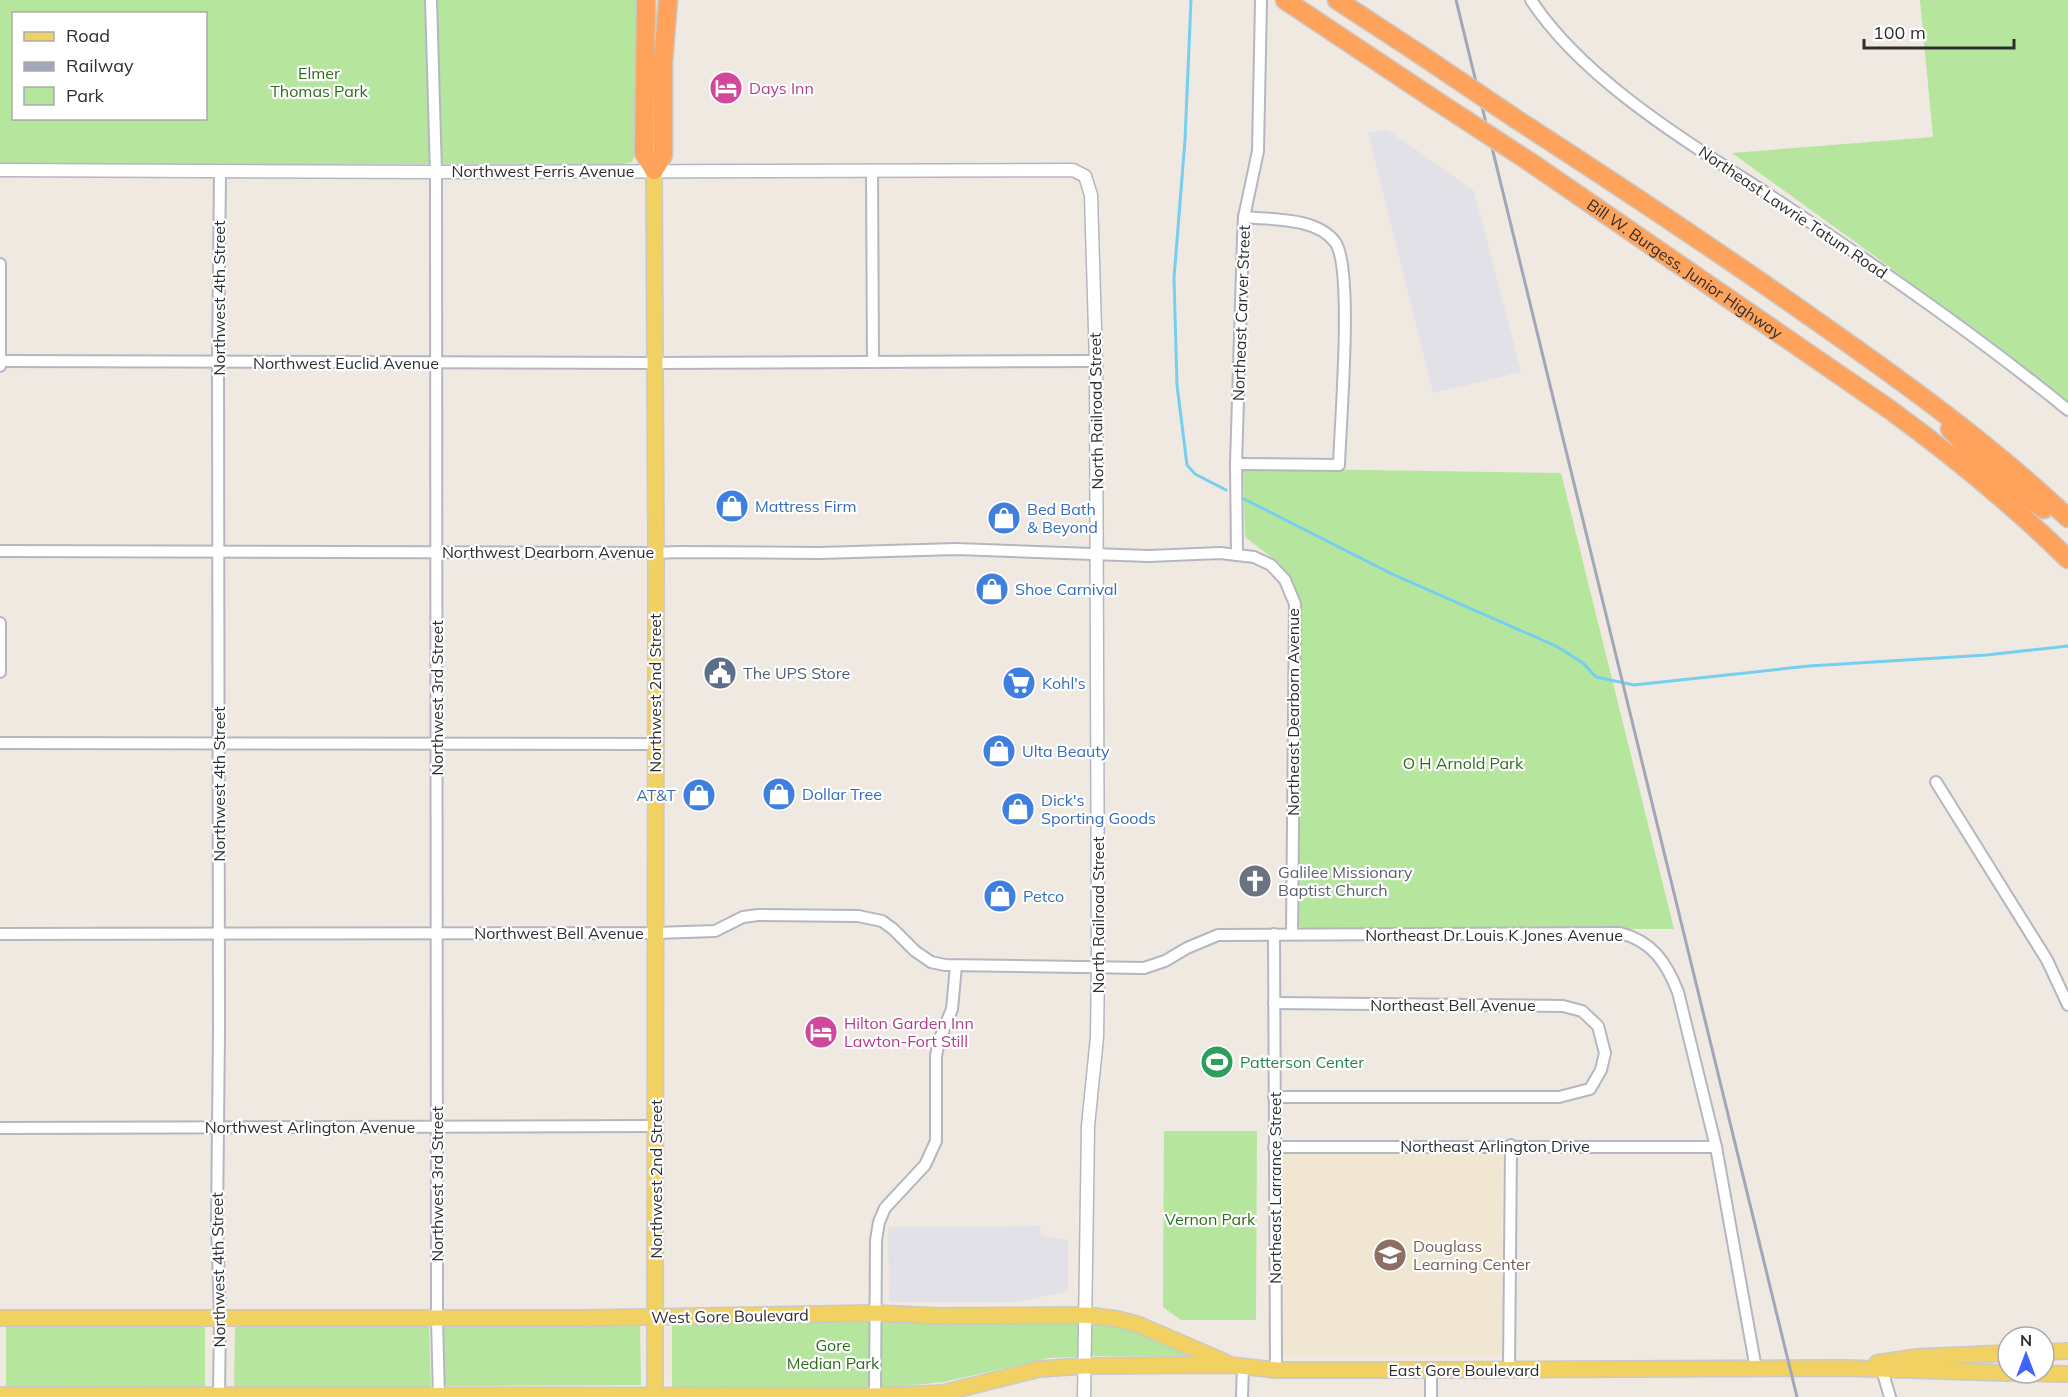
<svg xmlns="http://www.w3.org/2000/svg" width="2068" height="1397" font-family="Mulish,sans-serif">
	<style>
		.industrial { fill: #e3e1e8 }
		.education { fill: #f0e6d1 }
		.green { fill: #b6e59e; fill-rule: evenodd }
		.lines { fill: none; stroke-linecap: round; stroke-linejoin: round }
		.stream { stroke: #75cff0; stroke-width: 3 }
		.minor-casing { stroke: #b4b7c1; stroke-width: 14 }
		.tertiary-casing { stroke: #b4b7c1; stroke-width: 15 }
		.primary-casing { stroke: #c9c9c9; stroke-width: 18 }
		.motorway-casing { stroke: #c9c9c9; stroke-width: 21 }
		.minor { stroke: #fff; stroke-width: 10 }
		.tertiary { stroke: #fff; stroke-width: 12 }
		.primary { stroke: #f2d163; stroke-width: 15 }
		.motorway { stroke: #ffa35c; stroke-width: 18 }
		.rail { stroke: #a3a6b8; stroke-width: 3 }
		.motorway-bridge-casing { stroke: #c9c9c9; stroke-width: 21; stroke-linecap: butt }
		.motorway-bridge { stroke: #ffa35c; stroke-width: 18 }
		.labels { text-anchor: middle; stroke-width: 4.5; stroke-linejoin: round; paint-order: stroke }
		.park-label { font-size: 16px; fill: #2c6e1b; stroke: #fff }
		.hotel-label { font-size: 16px; fill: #b23c85; stroke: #fff; text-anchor: start }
		.street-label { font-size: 16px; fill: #2e2e2e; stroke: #fff }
		.shop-label { font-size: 16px; fill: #366cbe; stroke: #fff; text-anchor: start }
		.service-label { font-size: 16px; fill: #4e5e75; stroke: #fff; text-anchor: start }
		.worship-label { font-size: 16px; fill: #5b616d; stroke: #fff; text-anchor: start }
		.leisure-label { font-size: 16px; fill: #27864d; stroke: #fff; text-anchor: start }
		.education-label { font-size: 16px; fill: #785e54; stroke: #fff; text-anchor: start }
	</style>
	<rect width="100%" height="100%" fill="#efe9e1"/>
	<g class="industrial">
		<path d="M1388,130L1474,191L1521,372L1433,393L1368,133Z"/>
		<path d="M1040,1226L1041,1236L1068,1240V1291L1017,1302H889L888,1227Z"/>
	</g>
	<rect class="education" x="1278" y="1154" width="224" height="202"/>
	<g class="green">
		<path d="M0,0H637V151L632,162L623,164H0ZM14,14H206V118H14Z"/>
		<path d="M1920,0H2068V402L1872,254L1732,153L1933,137Z"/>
		<path d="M1243,468L1561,473L1674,929H1302L1299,926L1297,595L1288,574L1279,563L1245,537Z"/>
		<path d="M1164,1131H1257L1256,1320H1181L1163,1307Z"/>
		<path d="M869,1318L870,1389L672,1392V1326Z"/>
		<path d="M1078,1319V1357L1048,1358L944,1382L881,1388L882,1320Z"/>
		<path d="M1090,1320L1133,1328L1191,1355L1190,1357L1091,1356Z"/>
		<path d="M205,1322V1387L6,1388V1323Z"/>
		<path d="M640,1323L641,1385L445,1386L444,1327Z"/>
		<path d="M429,1326L431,1389L234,1387L235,1327Z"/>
	</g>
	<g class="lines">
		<g class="stream">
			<path d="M1191,0L1185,140L1174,278L1177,385L1187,465L1195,474L1226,490"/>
			<path d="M1244,499L1392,574L1556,646L1583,663L1596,677L1634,685L1809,666L1986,655L2068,646"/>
		</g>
		<defs>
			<g id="minor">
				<path d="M431,0L436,172L437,1319L439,1397"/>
				<path d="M1531,0C1588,87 1705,152 1792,210C1886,273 1980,338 2068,410"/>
				<path d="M872,170L873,362"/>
				<path d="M0,264V366"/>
				<path d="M0,361L655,363L1096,361"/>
				<path d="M1236,464L1339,465C1340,426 1354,267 1335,242C1316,217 1272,220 1244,217"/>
				<path d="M0,551L656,553L678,552L820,553L956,549L1149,556L1220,553L1254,557L1271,565L1285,580L1295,604L1292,934"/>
				<path d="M1237,555L1236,464L1243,238L1244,217L1258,151L1261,0"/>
				<path d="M0,623V672"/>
				<path d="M0,743L655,744"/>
				<path d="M1936,782L2047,960L2068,1005"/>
				<path d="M0,934L655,933L715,931L743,917L758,915L858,916L882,921L893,929L915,951L931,962L945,965L1144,968L1165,961L1187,948L1218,935L1620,933C1652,941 1666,962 1678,992L1716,1147L1756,1369"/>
				<path d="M1274,934L1276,1370"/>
				<path d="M1274,1003L1563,1006L1582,1011L1598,1026L1605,1053L1601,1070L1590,1089L1559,1097H1274"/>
				<path d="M0,1128L655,1126"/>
				<path d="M1274,1147H1716"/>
				<path d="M1880,1363L1890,1397"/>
				<path d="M1509,1370L1511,1145"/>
				<path d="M219,1395L220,1318L217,1223L219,1031L218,363L220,172"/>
				<path d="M875,1397L876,1240L879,1222L885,1208L925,1165L936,1141V1056L939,1041L952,1009L956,966"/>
				<path d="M1242,1397L1243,1366"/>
				<path d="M1431,1397V1370"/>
			</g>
			<path id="tertiary" d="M0,170L436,172L1073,170L1085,176L1091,195L1096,363L1098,968L1097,1037L1088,1126L1084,1397"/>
			<g id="primary">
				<path d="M654,170L656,553L655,1395"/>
				<path d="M0,1318H587L875,1313L939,1316L1086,1315L1117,1319L1137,1324L1225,1362"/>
				<path d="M2044,1352L2068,1351"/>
				<path d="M1877,1363L1917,1357L2008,1353"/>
				<path d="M2013,1373L2068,1374"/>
				<path d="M0,1395L875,1396L943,1393L1039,1369L1084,1366L1230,1365L1276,1370H1431L1845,1368L2008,1373"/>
			</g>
			<g id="motorway">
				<path d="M646,0L644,153L654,170L663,155V62L668,0"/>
				<path d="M1285,0L1432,98"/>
				<path d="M1337,0L1418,53"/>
				<path d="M1516,119C1618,185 1719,252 1818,322C1905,383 1991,445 2068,518"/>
				<path id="s1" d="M1530,162L1889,409C1952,455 2012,504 2068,559"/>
				<path d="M1950,429L2005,487"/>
				<path d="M1997,477L2044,509"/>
			</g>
		</defs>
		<use href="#minor" class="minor-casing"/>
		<use href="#tertiary" class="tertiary-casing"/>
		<use href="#primary" class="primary-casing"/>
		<use href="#motorway" class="motorway-casing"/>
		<use href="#minor" class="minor"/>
		<use href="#tertiary" class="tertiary"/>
		<use href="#primary" class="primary"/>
		<use href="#motorway" class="motorway"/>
		<path class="rail" d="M1456,0L1797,1397"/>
		<defs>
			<g id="motorway-bridge">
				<path d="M1418,53L1516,119"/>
				<path d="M1432,98L1530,162"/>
			</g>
		</defs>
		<use href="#motorway-bridge" class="motorway-bridge-casing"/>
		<use href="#motorway-bridge" class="motorway-bridge"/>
	</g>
	<defs>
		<symbol id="hotel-disc" viewBox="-11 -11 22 22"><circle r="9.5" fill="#d1479c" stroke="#fff"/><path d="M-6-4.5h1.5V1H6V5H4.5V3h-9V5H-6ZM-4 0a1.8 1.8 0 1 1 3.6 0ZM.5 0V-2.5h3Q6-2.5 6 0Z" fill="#fff"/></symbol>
		<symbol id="shop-disc" viewBox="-11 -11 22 22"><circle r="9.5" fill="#3f7fe0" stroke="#fff"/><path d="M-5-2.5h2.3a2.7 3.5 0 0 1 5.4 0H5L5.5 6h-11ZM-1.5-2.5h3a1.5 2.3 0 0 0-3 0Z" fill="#fff"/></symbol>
		<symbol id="civic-disc" viewBox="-11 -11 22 22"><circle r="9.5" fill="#5c6f8a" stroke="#fff"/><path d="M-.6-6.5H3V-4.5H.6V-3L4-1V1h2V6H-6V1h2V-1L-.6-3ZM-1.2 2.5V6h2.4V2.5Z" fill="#fff"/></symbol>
		<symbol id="supermarket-disc" viewBox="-11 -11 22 22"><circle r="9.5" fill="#3f7fe0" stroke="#fff"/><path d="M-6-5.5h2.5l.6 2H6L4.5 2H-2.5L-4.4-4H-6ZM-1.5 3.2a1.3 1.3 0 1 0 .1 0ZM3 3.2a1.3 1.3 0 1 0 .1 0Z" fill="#fff"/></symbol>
		<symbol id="church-disc" viewBox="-11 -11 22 22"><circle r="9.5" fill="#6b7280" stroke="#fff"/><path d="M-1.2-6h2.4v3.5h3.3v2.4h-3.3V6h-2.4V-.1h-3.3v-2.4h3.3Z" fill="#fff"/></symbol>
		<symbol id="stadium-disc" viewBox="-11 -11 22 22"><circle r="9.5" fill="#2e9e5b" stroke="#fff"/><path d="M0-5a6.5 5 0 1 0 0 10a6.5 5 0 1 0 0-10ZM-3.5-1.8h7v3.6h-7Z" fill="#fff"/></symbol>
		<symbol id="school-disc" viewBox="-11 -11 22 22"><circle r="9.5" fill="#8d6e63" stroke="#fff"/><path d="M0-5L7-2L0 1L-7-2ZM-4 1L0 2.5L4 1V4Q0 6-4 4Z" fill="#fff"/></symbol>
	</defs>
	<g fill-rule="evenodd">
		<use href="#hotel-disc" x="707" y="69" width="38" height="38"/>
		<use href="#shop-disc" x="713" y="487" width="38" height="38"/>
		<use href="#shop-disc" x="985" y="499" width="38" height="38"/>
		<use href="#shop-disc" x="973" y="570" width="38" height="38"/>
		<use href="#civic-disc" x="701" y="654" width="38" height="38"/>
		<use href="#supermarket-disc" x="1000" y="664" width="38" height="38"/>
		<use href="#shop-disc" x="980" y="732" width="38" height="38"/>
		<use href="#shop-disc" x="760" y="775" width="38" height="38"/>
		<use href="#shop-disc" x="680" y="776" width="38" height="38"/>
		<use href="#shop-disc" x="999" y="790" width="38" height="38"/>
		<use href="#church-disc" x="1236" y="862" width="38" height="38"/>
		<use href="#shop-disc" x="981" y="877" width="38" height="38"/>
		<use href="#hotel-disc" x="802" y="1013" width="38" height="38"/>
		<use href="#stadium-disc" x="1198" y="1043" width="38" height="38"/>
		<use href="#school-disc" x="1371" y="1236" width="38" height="38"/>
	</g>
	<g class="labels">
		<g class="park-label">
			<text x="319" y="79">Elmer<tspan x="319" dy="18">Thomas Park</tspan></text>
			<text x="1463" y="769">O H Arnold Park</text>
			<text x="1210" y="1225">Vernon Park</text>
			<text x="833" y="1351">Gore<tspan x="833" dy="18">Median Park</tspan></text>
		</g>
		<g class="hotel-label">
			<text x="749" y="94">Days Inn</text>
			<text x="844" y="1029">Hilton Garden Inn<tspan x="844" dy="18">Lawton-Fort Still</tspan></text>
		</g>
		<g class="street-label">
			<text x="543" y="177">Northwest Ferris Avenue</text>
			<text transform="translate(1793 212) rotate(34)" y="6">Northeast Lawrie Tatum Road</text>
			<text dy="6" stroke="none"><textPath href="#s1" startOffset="188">Bill W. Burgess, Junior Highway</textPath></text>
			<text transform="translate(219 298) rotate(-90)" y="6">Northwest 4th Street</text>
			<text transform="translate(1241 313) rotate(-88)" y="6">Northeast Carver Street</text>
			<text x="346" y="369">Northwest Euclid Avenue</text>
			<text transform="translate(1096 411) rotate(-91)" y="6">North Railroad Street</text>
			<text x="548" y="558">Northwest Dearborn Avenue</text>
			<text transform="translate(655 693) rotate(-90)" y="6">Northwest 2nd Street</text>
			<text transform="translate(437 698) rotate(-90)" y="6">Northwest 3rd Street</text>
			<text transform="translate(1293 712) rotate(-90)" y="6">Northeast Dearborn Avenue</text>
			<text transform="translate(219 784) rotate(-90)" y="6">Northwest 4th Street</text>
			<text transform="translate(1098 915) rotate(-90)" y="6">North Railroad Street</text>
			<text x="559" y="939">Northwest Bell Avenue</text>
			<text x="1494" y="941">Northeast Dr Louis K Jones Avenue</text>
			<text x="1453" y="1011">Northeast Bell Avenue</text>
			<text x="310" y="1133">Northwest Arlington Avenue</text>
			<text x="1495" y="1152">Northeast Arlington Drive</text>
			<text transform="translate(656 1179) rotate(-90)" y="6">Northwest 2nd Street</text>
			<text transform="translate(437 1184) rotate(-90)" y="6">Northwest 3rd Street</text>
			<text transform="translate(1275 1188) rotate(-90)" y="6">Northeast Larrance Street</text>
			<text transform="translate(218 1270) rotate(-91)" y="6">Northwest 4th Street</text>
			<text transform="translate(730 1316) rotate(-1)" y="6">West Gore Boulevard</text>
			<text x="1464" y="1376">East Gore Boulevard</text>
		</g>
		<g class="shop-label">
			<text x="755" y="512">Mattress Firm</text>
			<text x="1027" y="515">Bed Bath<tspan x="1027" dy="18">&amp; Beyond</tspan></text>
			<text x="1015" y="595">Shoe Carnival</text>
			<text x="1042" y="689">Kohl's</text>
			<text x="1022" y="757">Ulta Beauty</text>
			<text x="802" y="800">Dollar Tree</text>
			<text x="676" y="801" text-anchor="end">AT&amp;T</text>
			<text x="1041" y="806">Dick's<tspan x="1041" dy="18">Sporting Goods</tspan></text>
			<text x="1023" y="902">Petco</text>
		</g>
		<g class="service-label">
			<text x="743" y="679">The UPS Store</text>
		</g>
		<g class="worship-label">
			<text x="1278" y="878">Galilee Missionary<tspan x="1278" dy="18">Baptist Church</tspan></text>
		</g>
		<g class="leisure-label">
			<text x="1240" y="1068">Patterson Center</text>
		</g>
		<g class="education-label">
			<text x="1413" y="1252">Douglass<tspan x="1413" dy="18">Learning Center</tspan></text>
		</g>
	</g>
	<rect x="12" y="12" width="195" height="108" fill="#ffffff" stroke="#ababab" stroke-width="1.5"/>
	<rect x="24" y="32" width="30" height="9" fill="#f2d163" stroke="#ababab" stroke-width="1.5"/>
	<text x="66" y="42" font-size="18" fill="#2e2e2e">Road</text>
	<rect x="24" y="62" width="30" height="9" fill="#a3a6b8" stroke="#ababab" stroke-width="1.5"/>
	<text x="66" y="72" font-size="18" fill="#2e2e2e">Railway</text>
	<rect x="24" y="87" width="30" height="18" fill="#b6e59e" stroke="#ababab" stroke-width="1.5"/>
	<text x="66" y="102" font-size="18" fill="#2e2e2e">Park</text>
	<g transform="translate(2026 1355)"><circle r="28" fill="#ffffff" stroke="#ababab" stroke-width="1.5"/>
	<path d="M0-4.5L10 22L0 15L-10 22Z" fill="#4264fb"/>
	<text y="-9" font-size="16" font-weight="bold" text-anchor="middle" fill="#2e2e2e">N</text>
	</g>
	<path d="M1864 39v9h150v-9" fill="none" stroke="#2e2e2e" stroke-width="3"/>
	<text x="1873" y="39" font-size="18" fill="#2e2e2e" stroke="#ffffff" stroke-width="4.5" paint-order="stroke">100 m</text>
</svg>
